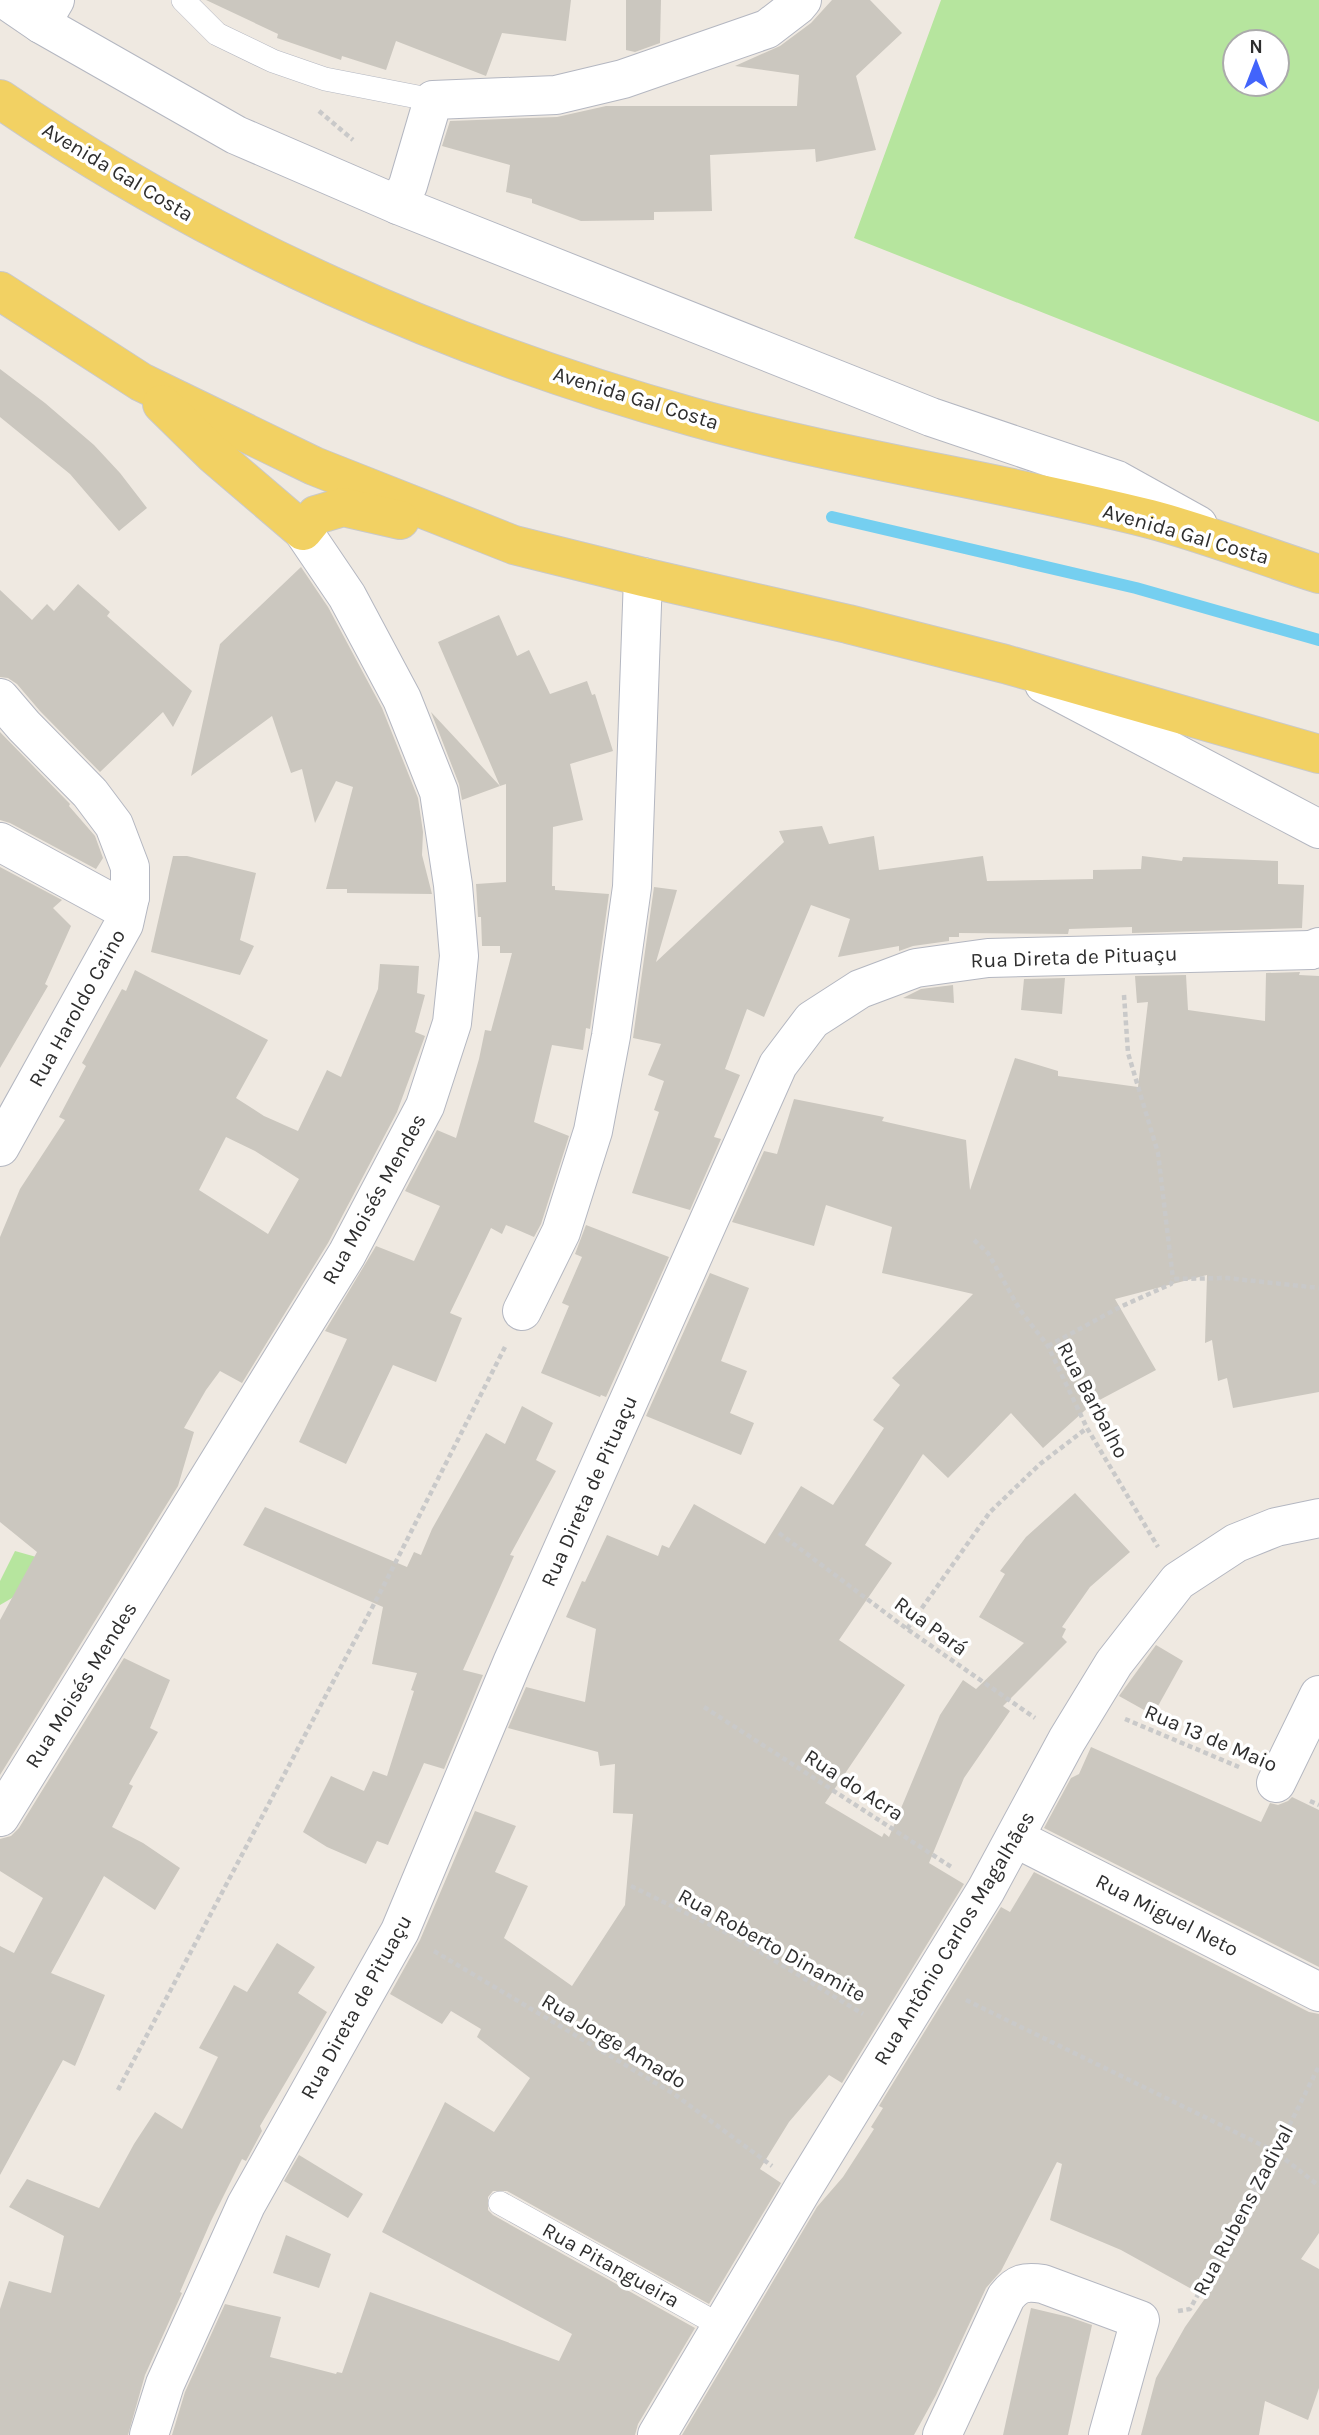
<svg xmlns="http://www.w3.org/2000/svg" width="1319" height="2435" font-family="Karla,sans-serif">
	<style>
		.green { fill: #b6e59e; fill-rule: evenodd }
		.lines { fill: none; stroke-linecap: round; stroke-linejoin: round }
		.stream { stroke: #75cff0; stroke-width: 12 }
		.building { fill: #cbc7bf; fill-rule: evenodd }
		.lane-casing { stroke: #b4b7c1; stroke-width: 24 }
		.street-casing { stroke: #b4b7c1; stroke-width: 40 }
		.secondary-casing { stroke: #b4b7c1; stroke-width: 40 }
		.primary-casing { stroke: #c9c9c9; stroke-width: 40 }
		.path { stroke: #c9c9c9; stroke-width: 4.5; stroke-dasharray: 5 3.5; stroke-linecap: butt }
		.lane { stroke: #fff; stroke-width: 23 }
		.street { stroke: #fff; stroke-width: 38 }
		.secondary { stroke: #fff; stroke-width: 38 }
		.primary { stroke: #f2d163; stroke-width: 38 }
		.labels { text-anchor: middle; stroke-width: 7; stroke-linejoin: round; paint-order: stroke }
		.street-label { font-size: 21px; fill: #2e2e2e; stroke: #fff }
	</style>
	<rect width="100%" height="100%" fill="#efe9e1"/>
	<g class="green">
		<path d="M941,0H1319V422L854,238ZM1235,42H1277V84H1235Z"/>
		<path d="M15,1551L54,1562L12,1598L0,1605V1581Z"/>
	</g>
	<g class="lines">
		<path class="stream" d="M832,517L1136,588L1319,640"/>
	</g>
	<g class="building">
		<path d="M206,0H571L566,41L502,33L486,76L396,41L386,70L342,56L341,60L277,38L278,34Z"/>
		<path d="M626,0H661L660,43L635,52L626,50Z"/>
		<path d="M832,0H870L902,33L856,76L876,150L816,162L815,149L710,155L712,211L654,212V220L581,221L532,203V199L506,192L510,165L442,146L450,121L557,117L606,106H797L799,75L735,66L780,46L811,23Z"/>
		<path d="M0,369L45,403L94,445L120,473L147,508L119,531L70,474L0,417Z"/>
		<path d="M301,567L328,607L382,708L418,798L423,832L422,855L432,894L347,893V889H326L353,787L336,781L315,823L302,769L291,773L272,716L191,776L220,644Z"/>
		<path d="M78,584L110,612L107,616L192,691L173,727L163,712L100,772L40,711L17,684L8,678L0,677V590L32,620L47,604L54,611Z"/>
		<path d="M499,615L517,656L529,650L550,694L587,681L592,695L595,694L613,751L570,764L583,820L553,827L552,886H555V890L609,894L590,1029L586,1028L583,1050L552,1045L534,1122L569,1136L541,1224L534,1237L506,1225L502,1234L491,1228L450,1313L462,1318L436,1382L393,1365L346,1464L299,1442L347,1339L325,1331L376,1246L414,1261L440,1206L405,1191L437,1130L456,1138L479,1059L485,1030L491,1031L512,953H500V946H482L481,917H478L476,884L506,882V784L500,786L438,642Z"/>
		<path d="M431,712L500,786L462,800L459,784Z"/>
		<path d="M0,732L70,804L69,806L95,836L103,858L96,869L10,823L0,820Z"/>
		<path d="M822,826L829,844L874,836L879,870L983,856L987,881L1093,879V870L1141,869L1142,856L1182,861L1183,857L1278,861V884L1304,885L1302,928L1132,933V927L1069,929L1068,934L959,933V937H949V941L913,946L899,951V946L838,957L850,919L811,905L764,1017L747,1009L725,1069L740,1075L714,1137L721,1139L690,1210L632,1193L659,1112L654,1110L664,1081L648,1075L661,1044L633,1038L654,887L677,890L656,962L784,842L779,831Z"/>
		<path d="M173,856H187L256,873L240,940L254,946L240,975L151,952Z"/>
		<path d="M0,867L62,900L53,908L71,926L45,984L48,986L0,1068Z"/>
		<path d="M380,964L419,966L417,993L425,995L415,1032L425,1036L397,1112L328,1243L242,1383L220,1371L206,1390L184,1428L194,1432L178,1486L0,1775V1620L37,1552L0,1522V1237L20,1189L65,1120L59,1117L86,1066L82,1063L122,989L126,991L135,970L268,1040L236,1098L264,1116L298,1131L327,1070L341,1077L378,989ZM226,1137L255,1151L299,1179L268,1234L199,1190Z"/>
		<path d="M1300,972L1299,975L1319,976V1392L1233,1408L1227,1378L1218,1381L1212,1340L1205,1343L1207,1275L1115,1299L1156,1370L1092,1404L1043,1448L1011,1413L948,1478L923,1454L865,1545L892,1563L839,1640L905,1685L825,1803L882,1837L884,1833L889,1837L940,1715L963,1680L976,1689L1024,1643L979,1617L1005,1574L1000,1571L1026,1537L1075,1493L1130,1552L1090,1587L1062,1627L1066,1629L1062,1637L1067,1642L1003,1706L1010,1711L964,1778L929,1863L964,1884L842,2083L829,2075L789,2122L760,2169L781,2183L709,2304L507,2191H493L488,2197V2210L493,2215L695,2328L638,2424L635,2435H172L185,2392L225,2304L281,2317L270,2357L336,2374L337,2372L342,2373L370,2292L559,2361L572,2334L382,2232L445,2102L494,2132L530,2078L477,2037L481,2029L451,2011L442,2024L390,1994L420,1940L475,1811L516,1826L495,1872L528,1886L504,1938L572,1986L625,1905L633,1814L613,1813L615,1764L600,1766L598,1752L508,1728L526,1687L585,1702L596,1629L566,1617L582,1581L585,1582L607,1535L658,1556L662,1545L669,1548L694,1504L765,1544L801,1486L833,1505L884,1428L873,1420L900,1385L892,1378L973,1294L882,1273L892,1227L826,1205L814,1246L732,1222L764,1151L777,1154L794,1099L884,1117L882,1121L966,1140L970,1190L1015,1058L1058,1071V1076L1138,1087L1148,1002L1137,1003L1135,976L1186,975L1188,1010L1265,1021L1266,973Z"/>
		<path d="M1065,978L1062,1014L1021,1010L1024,979Z"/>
		<path d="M953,985L954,1003L903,998L921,989Z"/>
		<path d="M586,1225L669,1257L606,1397L601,1395L600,1397L541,1373L569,1306L562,1303L582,1257L575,1254Z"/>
		<path d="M710,1273L749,1288L721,1361L747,1371L730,1413L754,1423L741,1455L646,1416Z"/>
		<path d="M522,1406L553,1423L536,1460L556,1471L510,1555L514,1556L463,1670L483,1675L444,1769L424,1763L388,1845L377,1841L366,1864L327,1847L303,1832L331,1776L364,1791L373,1771L387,1776L414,1691L411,1690L417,1673L372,1664L383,1607L243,1545L265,1507L407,1567L414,1552L421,1555L432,1529L486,1433L505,1444Z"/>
		<path d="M1156,1645L1183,1661L1153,1715L1119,1696Z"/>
		<path d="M124,1658L170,1680L150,1728L158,1732L129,1784L133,1786L112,1827L143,1843L180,1868L155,1910L104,1876L51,1973L105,1995L75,2066L63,2060L0,2175V1946L14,1953L43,1898L0,1871V1839L11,1836L19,1828Z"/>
		<path d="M1091,1747L1261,1822L1270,1803L1278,1805L1288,1801L1292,1797L1319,1810V1967L1044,1828L1071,1778L1079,1774Z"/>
		<path d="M1034,1872L1309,2012L1319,2014V2233L1301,2259L1319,2269V2388L1308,2420L1265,2401L1259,2435H1141L1156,2378L1185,2327L1206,2297L1121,2250L1050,2220L1062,2164L1057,2162L1001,2271L986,2288L936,2395L914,2435H682L817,2207L843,2177L874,2129L871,2127L883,2108L879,2106L1001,1907L1010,1912Z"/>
		<path d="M277,1943L315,1967L298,1993L327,2012L260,2126L262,2131L246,2161L242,2159L211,2221L180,2292L182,2293L145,2375L128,2435H0V2309L9,2281L51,2293L64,2236L9,2207L27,2179L99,2208L134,2144L155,2112L182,2129L218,2057L199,2048L234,1985L247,1992Z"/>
		<path d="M299,2155L363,2194L348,2218L284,2181Z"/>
		<path d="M286,2235L331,2254L319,2288L273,2273Z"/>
		<path d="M1031,2308L1069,2317L1092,2325L1068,2435H1003Z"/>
	</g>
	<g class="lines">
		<defs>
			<g id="lane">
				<path d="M183,0L217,34L273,61L325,79L433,100"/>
				<path d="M500,2203L721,2326"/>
			</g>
			<g id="street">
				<path d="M41,24L55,0"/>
				<path d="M398,205L408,185L433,100L556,95L623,79L767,29L797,6L802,0"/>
				<path d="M0,698L24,726L90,793L114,825L130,867V897L124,924L0,1147"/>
				<path d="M0,842L114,904L130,897"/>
				<path d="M522,1311L561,1232L593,1131L611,1036L632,887L643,577"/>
				<path d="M1276,1783L1319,1695"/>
				<path d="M0,1817L347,1254L425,1106L452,1023L459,956L453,885L439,792L402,699L347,596L303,531"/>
				<path d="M1015,1838L1319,1992"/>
				<path d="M149,2435L165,2384L246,2205L400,1931L512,1663L778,1065L812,1020L860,989L916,968L988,958L1311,950"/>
				<path d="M657,2435L802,2190L986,1890L1067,1740L1114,1663L1178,1581L1236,1543L1276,1527L1319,1518"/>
				<path d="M942,2435L1006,2297C1017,2283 1025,2281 1043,2284L1140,2320L1108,2435"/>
			</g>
			<g id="secondary">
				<path d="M6,0L41,24L236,135L398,205L931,417L1117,480L1198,525"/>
				<path d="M1044,684L1319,829"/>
				<path d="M1311,950L1319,947"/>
			</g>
			<g id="primary">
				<path d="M0,99C210,243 448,349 693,417C844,459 999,481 1150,519C1207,534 1263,556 1319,574"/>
				<path d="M0,291L141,382L314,466L514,545L643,577L848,624L1005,664L1319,754"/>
				<path d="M162,404L213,454L303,531L316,515L343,507L400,520"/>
			</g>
		</defs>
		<use href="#lane" class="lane-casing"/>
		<use href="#street" class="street-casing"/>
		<use href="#secondary" class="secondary-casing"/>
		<use href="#primary" class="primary-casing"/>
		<g class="path">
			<path d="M319,111L353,140"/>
			<path d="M1124,995L1128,1053L1158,1153L1173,1279"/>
			<path d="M974,1240L988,1253L1020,1310L1048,1346L1087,1428L1158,1547"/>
			<path d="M1048,1346L1120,1307L1171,1284L1173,1279L1227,1278L1319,1288"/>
			<path d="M779,1533L907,1629L1035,1718"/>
			<path d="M907,1629L990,1512L1040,1464L1087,1428"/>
			<path d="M704,1707L953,1868"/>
			<path d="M1125,1719L1239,1767"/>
			<path d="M1310,1801L1319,1805"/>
			<path d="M631,1886L737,1938L863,2014"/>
			<path d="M434,1951L674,2094L772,2166"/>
			<path d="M966,2000L1276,2152L1319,2186"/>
			<path d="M118,2090L383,1587L505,1347"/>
			<path d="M1178,2311L1190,2309L1276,2152L1319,2066"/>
		</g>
		<use href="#lane" class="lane"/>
		<use href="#street" class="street"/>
		<use href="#secondary" class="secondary"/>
		<use href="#primary" class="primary"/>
	</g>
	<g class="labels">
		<g class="street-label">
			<text transform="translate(118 172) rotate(31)" y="7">Avenida Gal Costa</text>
			<text transform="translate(636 398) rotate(17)" y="7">Avenida Gal Costa</text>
			<text transform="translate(1186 534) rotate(16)" y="7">Avenida Gal Costa</text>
			<text transform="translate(1074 957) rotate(-2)" y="7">Rua Direta de Pituaçu</text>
			<text transform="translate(77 1008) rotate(-61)" y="7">Rua Haroldo Caino</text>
			<text transform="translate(374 1199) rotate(-61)" y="7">Rua Moisés Mendes</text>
			<text transform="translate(1093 1400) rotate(62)" y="7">Rua Barbalho</text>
			<text transform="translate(589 1491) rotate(-66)" y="7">Rua Direta de Pituaçu</text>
			<text transform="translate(931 1626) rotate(36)" y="7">Rua Pará</text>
			<text transform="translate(81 1685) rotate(-58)" y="7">Rua Moisés Mendes</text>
			<text transform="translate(1211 1738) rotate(23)" y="7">Rua 13 de Maio</text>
			<text transform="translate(854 1785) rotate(33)" y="7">Rua do Acra</text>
			<text transform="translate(1167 1915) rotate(27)" y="7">Rua Miguel Neto</text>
			<text transform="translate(954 1938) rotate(-59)" y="7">Rua Antônio Carlos Magalhães</text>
			<text transform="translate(772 1945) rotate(29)" y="7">Rua Roberto Dinamite</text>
			<text transform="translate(356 2007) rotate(-61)" y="7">Rua Direta de Pituaçu</text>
			<text transform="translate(614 2041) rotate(31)" y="7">Rua Jorge Amado</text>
			<text transform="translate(1243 2210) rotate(-62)" y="7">Rua Rubens Zadival</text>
			<text transform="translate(611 2265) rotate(29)" y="7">Rua Pitangueira</text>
		</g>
	</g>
	<g transform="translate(1256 63)"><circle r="33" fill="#ffffff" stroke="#ababab" stroke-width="2"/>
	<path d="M0-5L12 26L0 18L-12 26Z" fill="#4264fb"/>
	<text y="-10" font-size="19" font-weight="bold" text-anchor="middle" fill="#2e2e2e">N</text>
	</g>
</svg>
